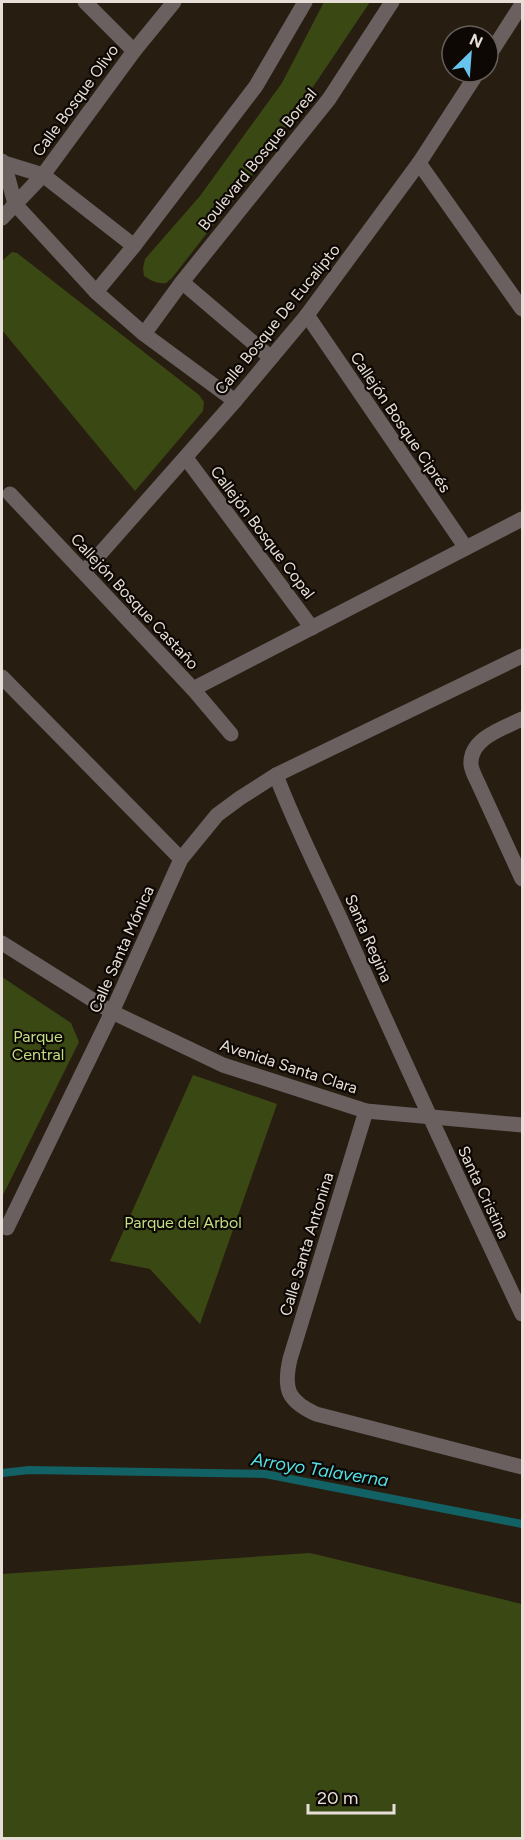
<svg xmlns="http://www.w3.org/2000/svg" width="524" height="1840" font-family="Figtree,sans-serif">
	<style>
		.green { fill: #3a4914 }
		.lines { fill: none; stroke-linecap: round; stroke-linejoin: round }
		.stream { stroke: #116165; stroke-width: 8 }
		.street { stroke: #69605f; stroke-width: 15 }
		.labels { text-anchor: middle; stroke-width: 4.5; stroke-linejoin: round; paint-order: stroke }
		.street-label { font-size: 16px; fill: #e7dfd7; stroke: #0d0804 }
		.park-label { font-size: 16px; fill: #c3df85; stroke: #0d0804 }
		.water-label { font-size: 18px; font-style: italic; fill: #53e0e7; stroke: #0d0804 }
	</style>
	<rect width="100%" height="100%" fill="#281d11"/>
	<g class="green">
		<path d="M324,2H370L284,130L253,174L172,278L166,283C157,284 152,281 144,276L143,268L145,259L200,196L282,83Z"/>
		<path d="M12,252L17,253L199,395L204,402L203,411L135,491L2,330V261Z"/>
		<path d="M2,977L71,1023L79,1042L2,1197Z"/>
		<path d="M193,1075L277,1104L200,1324L150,1269L110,1261Z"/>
		<path d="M310,1553L522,1604V1838H2V1574Z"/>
	</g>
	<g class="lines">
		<path class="stream" d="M2,1473L29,1470L265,1474L522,1524"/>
		<g class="street">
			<path d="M85,2L134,51"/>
			<path d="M488,57L522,4"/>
			<path d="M2,161L4,163L43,175L134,246"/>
			<path d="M4,163L15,204L96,292L144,334L235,401"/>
			<path d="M419,163L522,309"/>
			<path d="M2,218L43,175L134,51L174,2"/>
			<path d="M182,282L271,358"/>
			<path d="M96,292L134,246L256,86L305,2"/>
			<path d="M307,315L466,548"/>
			<path d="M144,334L182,282L329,99L392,2"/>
			<path d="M186,458L312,628"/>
			<path d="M10,494L193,689L231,734"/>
			<path d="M84,572L235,401L307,315L419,163L478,72"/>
			<path d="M2,677L181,859"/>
			<path d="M193,689L522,519"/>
			<path d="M522,719C504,728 469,738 471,765C472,771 475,777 478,783L522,879"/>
			<path d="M276,775C297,831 325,883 349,938C405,1064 463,1189 522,1314"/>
			<path d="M2,943L112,1012L223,1065L366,1111L522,1125"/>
			<path d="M366,1111L290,1359C283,1390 288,1401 316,1414L522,1467"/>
			<path d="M7,1228L112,1012L181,859L217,815L240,798L276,775L522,656"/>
		</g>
	</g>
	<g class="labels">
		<g class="street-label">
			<text transform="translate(75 100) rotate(-54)" y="6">Calle Bosque Olivo</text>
			<text transform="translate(257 159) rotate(-51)" y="6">Boulevard Bosque Boreal</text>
			<text transform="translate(277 319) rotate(-51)" y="6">Calle Bosque De Eucalipto</text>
			<text transform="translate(401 422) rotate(56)" y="6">Callejón Bosque Ciprés</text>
			<text transform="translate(263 532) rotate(53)" y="6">Callejón Bosque Copal</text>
			<text transform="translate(135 601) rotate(47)" y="6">Callejón Bosque Castaño</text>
			<text transform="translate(369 938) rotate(66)" y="6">Santa Regina</text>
			<text transform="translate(121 949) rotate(-66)" y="6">Calle Santa Mónica</text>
			<text transform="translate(289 1066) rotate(18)" y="6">Avenida Santa Clara</text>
			<text transform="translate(484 1192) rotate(65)" y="6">Santa Cristina</text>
			<text transform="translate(306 1244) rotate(-73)" y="6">Calle Santa Antonina</text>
		</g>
		<g class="park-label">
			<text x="38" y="1042">Parque<tspan x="38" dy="18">Central</tspan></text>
			<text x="183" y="1228">Parque del Arbol</text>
		</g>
		<g class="water-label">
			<text transform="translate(320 1470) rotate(9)" y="6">Arroyo Talaverna</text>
		</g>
	</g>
	<rect width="524" height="1840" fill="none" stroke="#e7dfd7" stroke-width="6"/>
	<g transform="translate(470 54) rotate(25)"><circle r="28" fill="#0d0804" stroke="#645e58" stroke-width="1.5"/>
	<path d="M0-4.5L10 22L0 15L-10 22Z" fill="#67c4ef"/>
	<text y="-9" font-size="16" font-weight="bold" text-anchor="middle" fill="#e7dfd7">N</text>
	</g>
	<path d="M308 1804v9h86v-9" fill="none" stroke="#e7dfd7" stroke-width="3"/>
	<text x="317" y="1804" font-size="18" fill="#e7dfd7" stroke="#0d0804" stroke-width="4.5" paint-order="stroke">20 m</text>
</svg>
